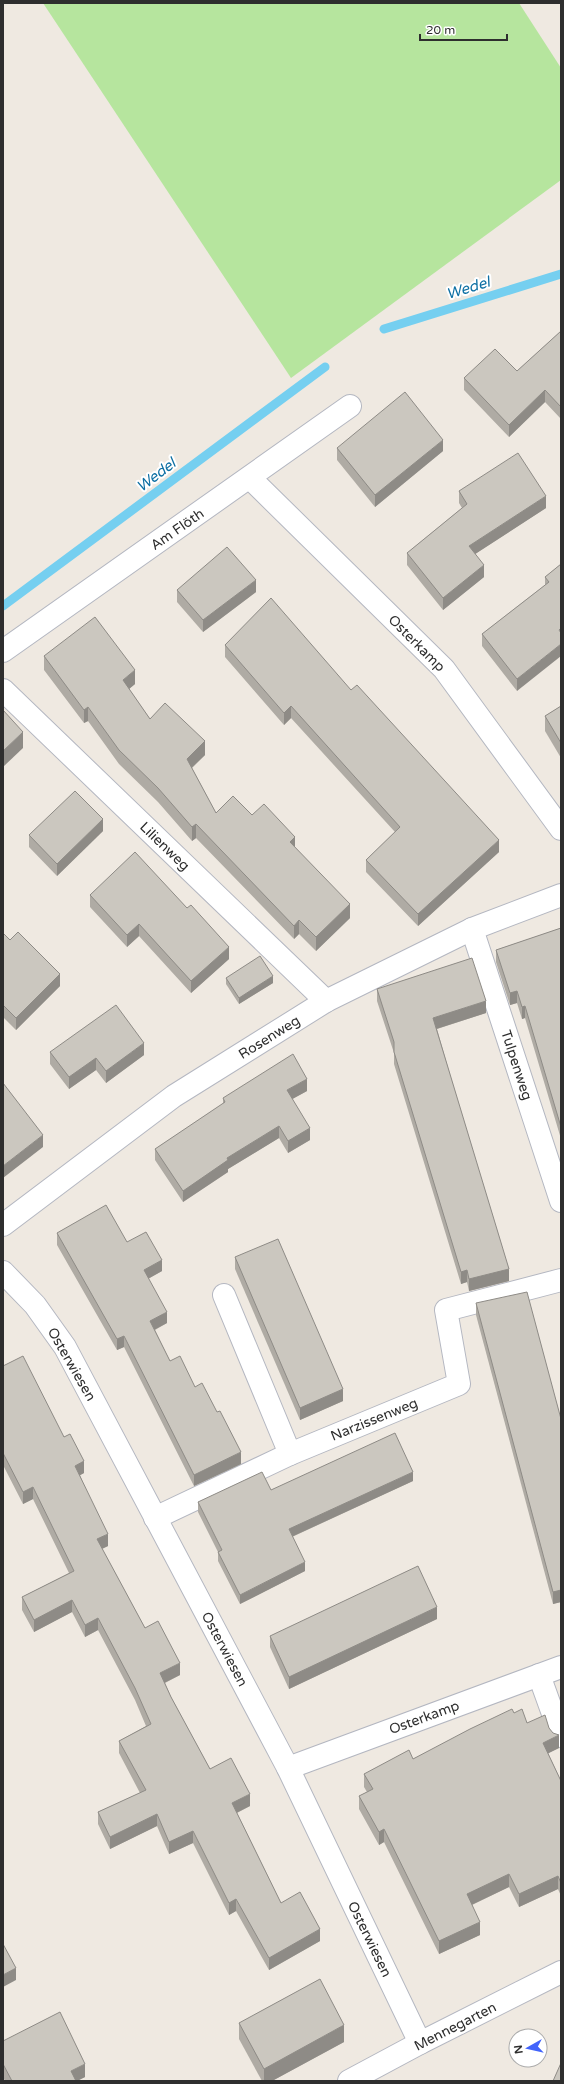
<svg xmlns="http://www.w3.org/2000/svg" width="564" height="2084" font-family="'Varela Round',sans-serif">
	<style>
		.green { fill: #b6e59e }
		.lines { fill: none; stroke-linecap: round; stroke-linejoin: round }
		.stream { stroke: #75cff0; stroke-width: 9 }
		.street-casing { stroke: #b4b7c1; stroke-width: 24 }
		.street { stroke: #fff; stroke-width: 22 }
		.wall { fill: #afaba4 }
		.shaded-wall { fill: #8e8b86 }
		.building { fill: #cbc7bf; stroke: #8e8b86 }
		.labels { text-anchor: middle; stroke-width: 4; stroke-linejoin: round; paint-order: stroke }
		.street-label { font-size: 14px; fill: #2e2e2e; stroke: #fff }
		.water-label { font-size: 15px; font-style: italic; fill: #0d6fa3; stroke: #fff }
	</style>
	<rect width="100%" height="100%" fill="#efe9e1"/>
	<path class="green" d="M43,3H519L561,68V180L291,378Z"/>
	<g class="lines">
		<g class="stream">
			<path d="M384,329L561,274"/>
			<path d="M3,606L325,367"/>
		</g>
		<defs>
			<g id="street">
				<path d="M250,478L444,669L561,829"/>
				<path d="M3,651L350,406"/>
				<path d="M3,690L326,1001"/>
				<path d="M472,929L561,1201"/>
				<path d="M3,1225L174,1096L326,1001L472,929L561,895"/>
				<path d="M3,1272L35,1305L65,1347L288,1768L420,2043"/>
				<path d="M224,1295L290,1454"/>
				<path d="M155,1518L290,1454L459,1384L446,1310L561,1280"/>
				<path d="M539,1675L561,1736"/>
				<path d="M288,1768L561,1667"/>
				<path d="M349,2081L420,2043L561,1972"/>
			</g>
		</defs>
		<use href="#street" class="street-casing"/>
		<use href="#street" class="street"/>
	</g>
	<g class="wall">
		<path d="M561,331V419L545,402L509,437L464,390V378L517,371Z"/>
		<path d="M337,448L443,451L375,507L337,460Z"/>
		<path d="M459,491L546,508L475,554L484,577L443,610L407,565V553L462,508L459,503Z"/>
		<path d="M561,564L517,691L482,646V634L545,585V577Z"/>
		<path d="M177,590L256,592L203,632L177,602Z"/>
		<path d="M225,645L351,690L499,852L418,926L366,872V860L395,832L291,718L284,725L225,657Z"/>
		<path d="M44,656L135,684L129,689L150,719L205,755L192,768L216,813L252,815L295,847L350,918L316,951L299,934L294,939L196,838L192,841L158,802L119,764L88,721L84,723L44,670Z"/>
		<path d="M561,706V758L545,731V716Z"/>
		<path d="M103,831L57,876L29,847V835Z"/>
		<path d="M90,895L229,959L191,993L139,936L127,947L90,907Z"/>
		<path d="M561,928V1139L525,1018L522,1019L517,1003L510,1005L496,962V950Z"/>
		<path d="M3,933L10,940L60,986L16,1030L3,1017Z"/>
		<path d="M226,978L273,983L239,1004L226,984Z"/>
		<path d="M377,989L486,1013L437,1029L509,1281L469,1291L467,1282L461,1284L394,1064V1053L377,1001Z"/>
		<path d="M50,1052L144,1055L106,1083L96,1070L69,1089L50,1064Z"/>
		<path d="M307,1091L292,1099L310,1140L288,1153L279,1138L228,1169V1172L183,1202L155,1160V1149L223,1104V1098Z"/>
		<path d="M57,1233L127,1242L162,1271L148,1279L167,1323L155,1330L170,1361L195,1387L241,1464L194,1486L124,1347L117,1350L57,1245Z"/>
		<path d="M235,1257L343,1401L300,1420L235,1269Z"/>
		<path d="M476,1303L561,1419V1602L553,1604L476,1315Z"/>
		<path d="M3,1366L64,1437L84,1473L80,1475L108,1546L102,1549L145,1628L180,1675L165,1683L171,1697L210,1769L250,1806L237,1813L281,1903L320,1941L269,1970L236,1911L229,1915L193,1843L169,1854L157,1826L110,1849L98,1824V1812L140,1793L119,1753V1741L146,1726L135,1700L98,1630L85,1637L72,1612L34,1632L22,1610V1597L69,1573L33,1499L23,1504L3,1465Z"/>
		<path d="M413,1481L292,1537L305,1571L240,1604L218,1561V1552L198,1512V1502L271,1490Z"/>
		<path d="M437,1619L289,1689L270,1647V1636Z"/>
		<path d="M514,1713L527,1723L549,1728L559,1748L548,1753L561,1781V1896L558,1889L519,1907L509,1887L472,1905L480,1935L439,1954L384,1842L379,1845L359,1809V1796L367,1792L364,1787V1774L413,1759Z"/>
		<path d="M239,2023L344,2042L272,2081H262L239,2039Z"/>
		<path d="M3,2041L85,2077L77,2081H5L3,2077Z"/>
	</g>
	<g class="shaded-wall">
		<path d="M545,390V402L509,437V425Z"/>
		<path d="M443,440V451L375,507V495Z"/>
		<path d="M546,496V508L469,558V546Z"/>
		<path d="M484,565V577L443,610V598Z"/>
		<path d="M256,580V592L203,632V620Z"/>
		<path d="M561,644V656L517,691V679Z"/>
		<path d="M135,670V684L123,694V680Z"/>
		<path d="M291,706V718L284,725V713Z"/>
		<path d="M88,707V721L84,723V710Z"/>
		<path d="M23,732V748L3,767V751Z"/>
		<path d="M205,741V755L187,772V759Z"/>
		<path d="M103,819V831L57,876V864Z"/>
		<path d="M196,824V838L192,841V827Z"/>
		<path d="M295,837V851L290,842Z"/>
		<path d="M499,840V852L418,926V914Z"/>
		<path d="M350,904V918L316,951V937Z"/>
		<path d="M299,920V934L294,939V926Z"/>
		<path d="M139,924V936L127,947V935Z"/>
		<path d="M229,947V959L191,993V981Z"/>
		<path d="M60,974V986L16,1030V1018Z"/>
		<path d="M273,976V983L239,1004V998Z"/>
		<path d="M517,991V1003L510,1005V993Z"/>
		<path d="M486,1001V1013L433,1030V1018Z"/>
		<path d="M525,1006V1018L522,1019V1007Z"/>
		<path d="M144,1043V1055L106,1083V1071Z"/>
		<path d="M96,1058V1070L69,1089V1077Z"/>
		<path d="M307,1079V1091L287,1102V1090Z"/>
		<path d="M279,1126V1138L228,1169V1172L183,1202V1191L227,1158Z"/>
		<path d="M310,1128V1140L288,1153V1141Z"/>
		<path d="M43,1135V1147L3,1178V1166Z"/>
		<path d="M162,1260V1271L144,1281V1270Z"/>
		<path d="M509,1269V1281L469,1291V1279Z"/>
		<path d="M467,1270V1282L461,1284V1272Z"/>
		<path d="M167,1312V1323L150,1332V1321Z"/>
		<path d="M124,1336V1347L117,1350V1339Z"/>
		<path d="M343,1389V1401L300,1420V1408Z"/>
		<path d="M241,1452V1464L194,1486V1475Z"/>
		<path d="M84,1461V1473L75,1478V1466Z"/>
		<path d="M413,1472V1481L289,1538V1529Z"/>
		<path d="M33,1487V1499L23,1504V1492Z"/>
		<path d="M108,1534V1546L97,1551V1539Z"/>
		<path d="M305,1562V1571L240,1604V1595Z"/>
		<path d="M561,1590V1602L553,1604V1592Z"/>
		<path d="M72,1600V1612L34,1632V1620Z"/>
		<path d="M437,1607V1619L289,1689V1677Z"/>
		<path d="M98,1618V1630L85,1637V1625Z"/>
		<path d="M180,1663V1675L160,1685V1673Z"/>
		<path d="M559,1735V1748L543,1756V1743Z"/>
		<path d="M250,1794V1806L232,1815V1803Z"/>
		<path d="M157,1814V1826L110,1849V1837Z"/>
		<path d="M384,1829V1842L379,1845V1832Z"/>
		<path d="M193,1831V1843L169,1854V1842Z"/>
		<path d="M509,1874V1887L467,1907V1894Z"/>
		<path d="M558,1876V1889L519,1907V1894Z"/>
		<path d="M236,1899V1911L229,1915V1903Z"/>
		<path d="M480,1922V1935L439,1954V1941Z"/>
		<path d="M320,1929V1941L269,1970V1958Z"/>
		<path d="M16,1968V1980L3,1987V1975Z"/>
		<path d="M344,2025V2042L272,2081H264V2069Z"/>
		<path d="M85,2064V2077L77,2081H71V2071Z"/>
	</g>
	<g class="building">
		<path d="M561,331V407L545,390L509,425L464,378L495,349L517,371Z"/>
		<path d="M405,392L443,440L375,495L337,448Z"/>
		<path d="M518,453L546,496L469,546L484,565L443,598L407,553L467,504L459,491Z"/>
		<path d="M227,547L256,580L203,620L177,590Z"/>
		<path d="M561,564V628L559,630L561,633V644L517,679L482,634L549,582L545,577Z"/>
		<path d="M271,598L351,690L357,685L499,840L418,914L366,860L400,827L291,706L284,713L225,645Z"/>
		<path d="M95,617L135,670L123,680L150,719L165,703L205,741L187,759L216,813L233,796L252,815L264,804L295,837L290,842L350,904L316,937L299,920L294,926L196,824L192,827L158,788L119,750L88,707L84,710L44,656Z"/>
		<path d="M561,706V743L545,716Z"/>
		<path d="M3,710L23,732L3,751Z"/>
		<path d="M75,791L103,819L57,864L29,835Z"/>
		<path d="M135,852L187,908L191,905L229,947L191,981L139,924L127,935L90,895Z"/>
		<path d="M561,928V1127L525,1006L522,1007L517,991L510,993L496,950Z"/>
		<path d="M18,932L60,974L16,1018L3,1005V933L10,940Z"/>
		<path d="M260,956L273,976L239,998L226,978Z"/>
		<path d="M472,958L486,1001L433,1018L509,1269L469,1279L467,1270L461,1272L394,1052V1042L377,989Z"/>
		<path d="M116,1005L144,1043L106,1071L96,1058L69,1077L50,1052Z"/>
		<path d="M293,1054L307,1079L287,1090L310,1128L288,1141L279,1126L227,1158L228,1160L183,1191L155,1149L225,1102L223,1098Z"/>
		<path d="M3,1083L43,1135L3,1166Z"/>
		<path d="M106,1205L127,1242L146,1232L162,1260L144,1270L167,1312L150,1321L170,1361L180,1356L195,1387L202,1383L217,1412L220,1411L241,1452L194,1475L124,1336L117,1339L57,1233Z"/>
		<path d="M278,1239L343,1389L300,1408L235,1257Z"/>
		<path d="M527,1292L561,1419V1590L553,1592L476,1303Z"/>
		<path d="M23,1356L64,1437L70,1434L84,1461L75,1466L108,1534L97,1539L145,1628L158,1621L180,1663L160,1673L171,1697L210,1769L231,1758L250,1794L232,1803L281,1903L300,1892L320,1929L269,1958L236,1899L229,1903L193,1831L169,1842L157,1814L110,1837L98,1812L146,1790L119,1741L151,1724L135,1688L98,1618L85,1625L72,1600L34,1620L22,1597L74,1571L33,1487L23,1492L3,1453V1366Z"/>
		<path d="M395,1433L413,1472L289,1529L305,1562L240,1595L218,1552L222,1550L198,1502L262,1472L271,1490Z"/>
		<path d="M418,1566L437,1607L289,1677L270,1636Z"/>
		<path d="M512,1709L514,1713L522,1709L527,1723L545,1715L549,1728L553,1733L559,1735L543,1743L561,1781V1883L558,1876L519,1894L509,1874L467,1894L480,1922L439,1941L384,1829L379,1832L359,1796L373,1789L364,1774L409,1750L413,1759L470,1729Z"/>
		<path d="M3,1944L16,1968L3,1975Z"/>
		<path d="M320,1979L344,2025L264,2069L239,2023Z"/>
		<path d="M60,2012L85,2064L71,2071L76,2081H12L3,2064V2041Z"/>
		<path d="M561,2063V2081H553Z"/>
	</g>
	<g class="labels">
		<g class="street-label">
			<text transform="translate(177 529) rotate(-35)" y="5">Am Flöth</text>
			<text transform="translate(417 643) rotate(45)" y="5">Osterkamp</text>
			<text transform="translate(165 846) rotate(44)" y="5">Lilienweg</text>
			<text transform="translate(269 1037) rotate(-32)" y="5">Rosenweg</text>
			<text transform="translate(517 1065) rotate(72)" y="5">Tulpenweg</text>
			<text transform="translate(72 1364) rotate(60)" y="5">Osterwiesen</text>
			<text transform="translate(374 1419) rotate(-22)" y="5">Narzissenweg</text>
			<text transform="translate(225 1649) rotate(62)" y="5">Osterwiesen</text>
			<text transform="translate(424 1717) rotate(-20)" y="5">Osterkamp</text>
			<text transform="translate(370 1939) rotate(64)" y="5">Osterwiesen</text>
			<text transform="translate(455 2026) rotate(-27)" y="5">Mennegarten</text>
		</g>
		<g class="water-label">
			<text transform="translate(468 288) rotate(-17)" y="5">Wedel</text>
			<text transform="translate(156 475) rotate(-37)" y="5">Wedel</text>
		</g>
	</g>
	<rect width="564" height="2084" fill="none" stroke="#2e2e2e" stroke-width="8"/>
	<g transform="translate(528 2048) rotate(262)"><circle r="19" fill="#ffffff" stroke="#ababab"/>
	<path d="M0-3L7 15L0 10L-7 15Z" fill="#4264fb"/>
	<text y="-6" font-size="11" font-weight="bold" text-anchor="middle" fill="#2e2e2e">N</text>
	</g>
	<path d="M420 34v6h87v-6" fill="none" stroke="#2e2e2e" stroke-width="2"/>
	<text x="426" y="34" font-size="12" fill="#2e2e2e" stroke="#ffffff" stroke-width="3" paint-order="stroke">20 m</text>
</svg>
